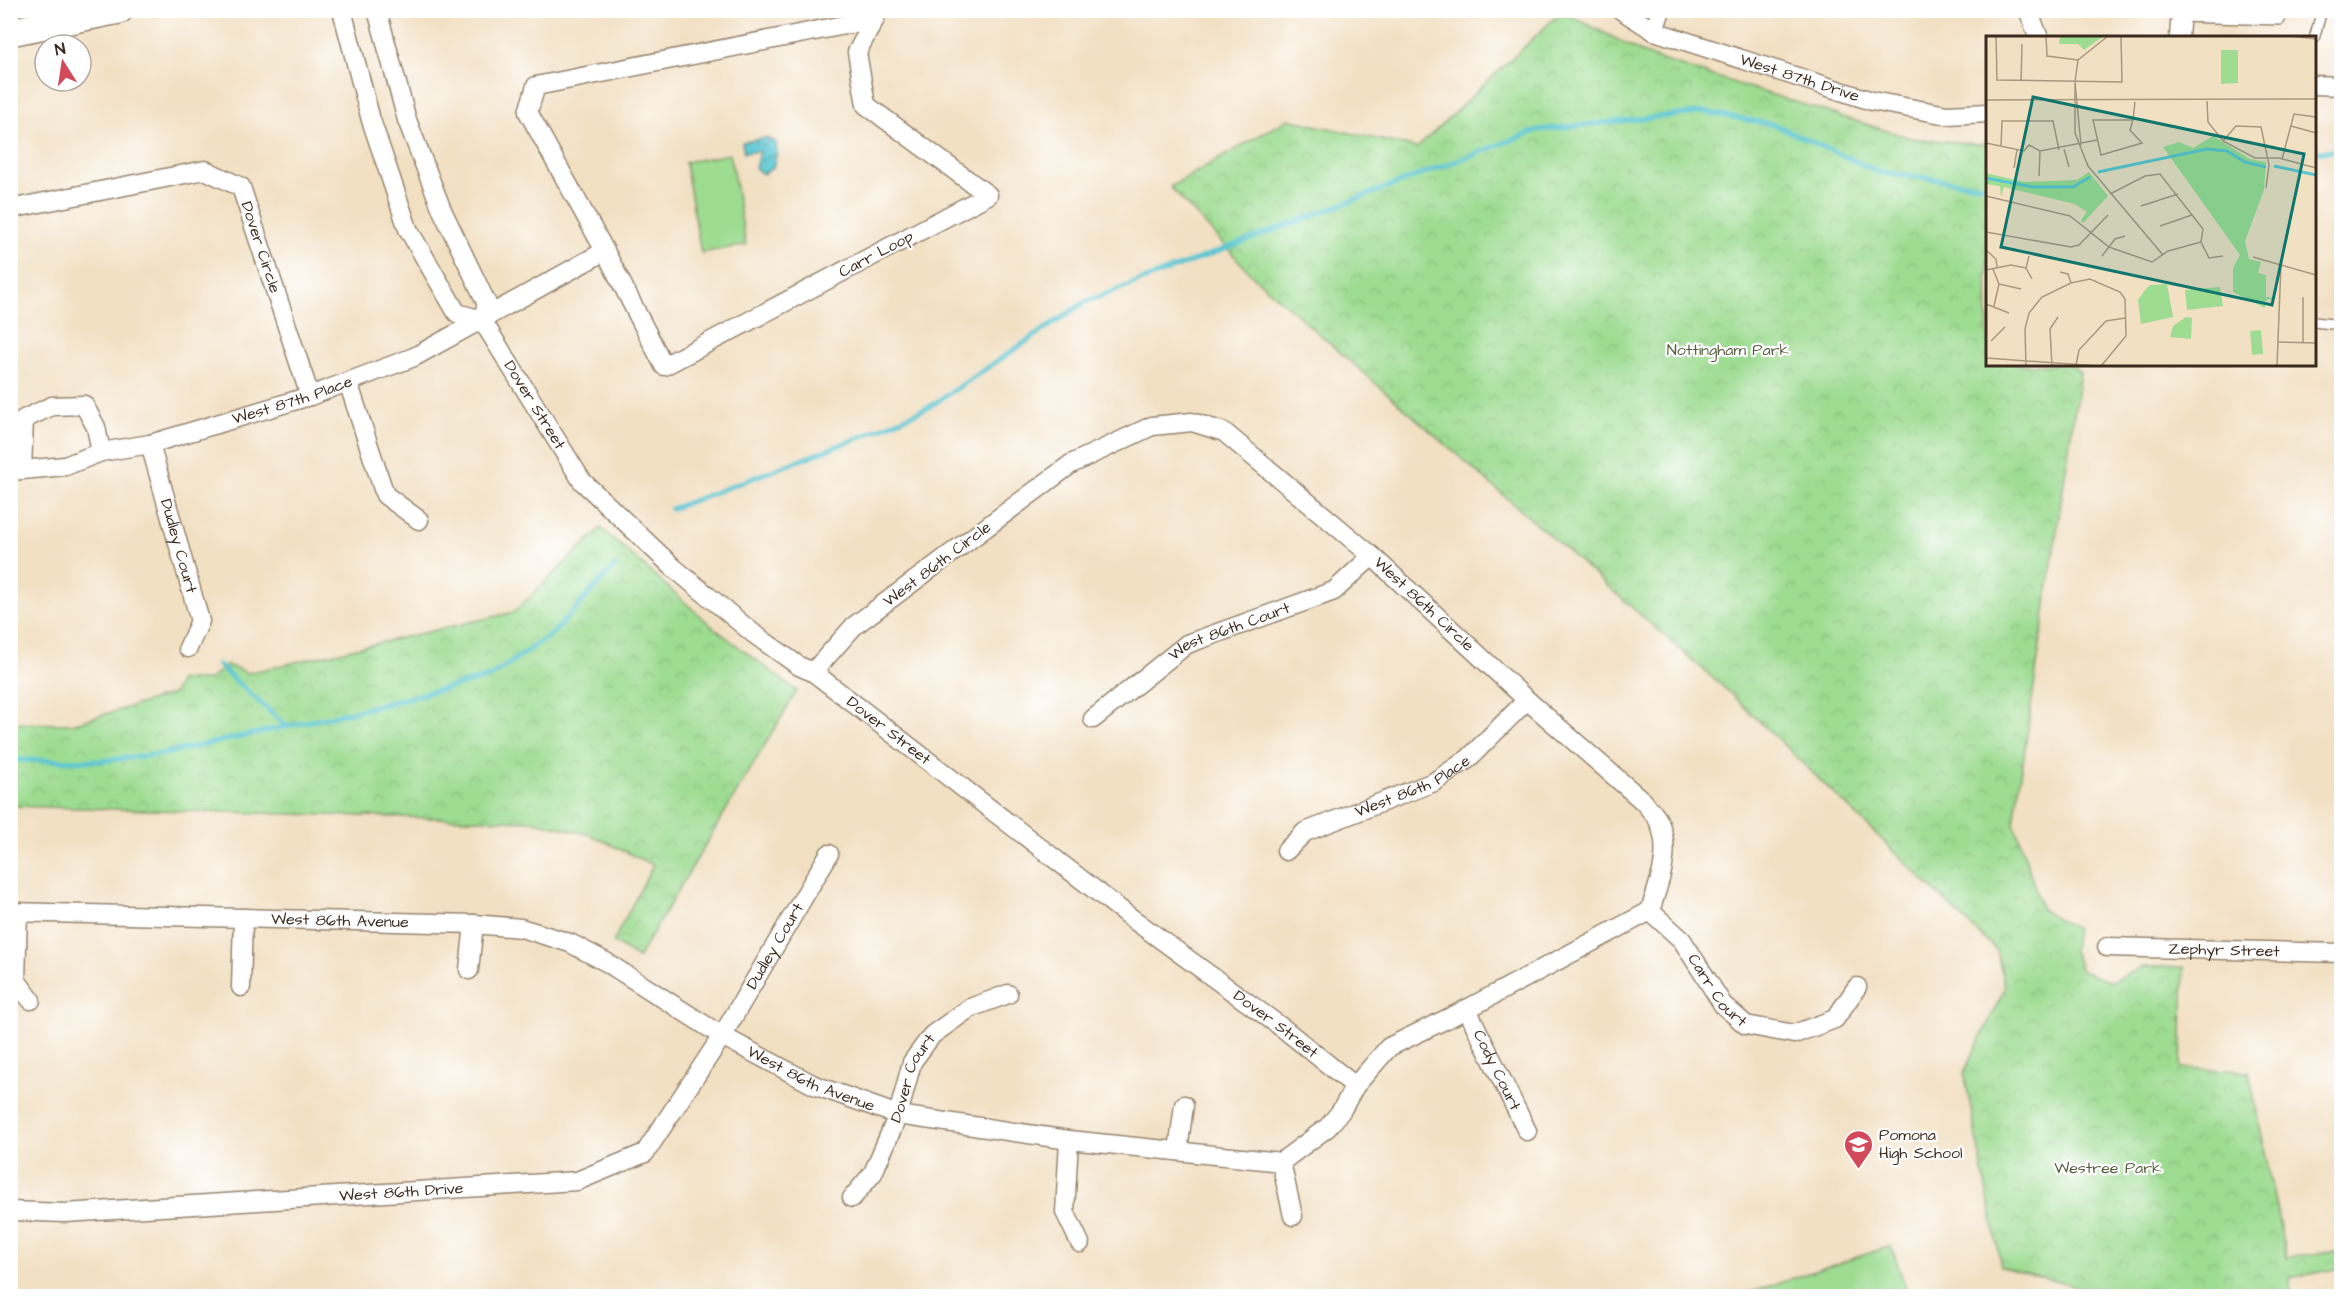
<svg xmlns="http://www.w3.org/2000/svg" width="2352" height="1307" viewBox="0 0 2352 1307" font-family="'Architects Daughter',sans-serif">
  <defs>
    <pattern id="park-crowns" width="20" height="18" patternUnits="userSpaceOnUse" patternTransform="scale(1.5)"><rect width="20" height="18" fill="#9ddc91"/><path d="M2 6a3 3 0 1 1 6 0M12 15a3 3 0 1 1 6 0" fill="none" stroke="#88bd7d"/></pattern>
    <pattern id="water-waves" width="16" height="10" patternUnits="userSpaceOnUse" patternTransform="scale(1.5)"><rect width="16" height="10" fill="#5ac6d2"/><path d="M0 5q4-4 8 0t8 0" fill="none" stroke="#4ca1aa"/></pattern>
  </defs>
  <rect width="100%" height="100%" fill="#fff"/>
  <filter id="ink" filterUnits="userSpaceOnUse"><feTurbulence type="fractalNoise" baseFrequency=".0167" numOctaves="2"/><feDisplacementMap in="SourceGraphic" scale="12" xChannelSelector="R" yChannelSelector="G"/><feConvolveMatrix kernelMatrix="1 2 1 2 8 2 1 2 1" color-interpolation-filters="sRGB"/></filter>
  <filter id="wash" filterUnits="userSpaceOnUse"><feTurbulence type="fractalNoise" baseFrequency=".008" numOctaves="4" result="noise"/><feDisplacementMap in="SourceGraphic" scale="24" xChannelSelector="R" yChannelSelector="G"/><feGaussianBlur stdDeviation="1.35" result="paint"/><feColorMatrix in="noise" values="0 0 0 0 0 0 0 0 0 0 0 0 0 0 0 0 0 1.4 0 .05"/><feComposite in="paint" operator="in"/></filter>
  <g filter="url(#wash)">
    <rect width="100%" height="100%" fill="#f2e0c3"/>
    <path fill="#9ddc91" stroke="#6c8358" stroke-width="1.5" d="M730,154L746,245L701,253L685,162Z
      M1891,1246L1909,1296H1739Z"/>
    <path fill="url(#park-crowns)" stroke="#6c8358" stroke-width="1.5" d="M1562,11L1649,56L1910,138L1978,144L1987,143L1988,364L2071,365L2080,372L2014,823L2042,910L2076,929L2073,950L2081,971L2111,982L2143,967H2184L2181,1068L2249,1071L2286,1258L2341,1250V1268L2290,1278L2292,1296H2113L2001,1267L1964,1072L2005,988L1997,951L1731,694L1255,278L1170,187L1288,119L1417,148Z
      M601,528L714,628L797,691L638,958L613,942L653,865L591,835L535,821L11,806V723L72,724L173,694L180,680H209L227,665L248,673L514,612Z"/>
    <path fill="url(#water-waves)" stroke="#4a7878" stroke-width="1.5" d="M766,138L776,142L777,153L773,168L763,174L755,168L760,151L744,153L742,142Z"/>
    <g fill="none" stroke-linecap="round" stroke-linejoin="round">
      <path stroke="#5ac6d2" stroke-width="5" d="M2314,151H2342
        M671,509L861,437L929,407L1085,302L1538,130L1705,112L1775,125L1879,172L1988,186
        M218,665L285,725
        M10,760L100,761L163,754L360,710L490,677L553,633L615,566"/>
    </g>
  </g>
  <g filter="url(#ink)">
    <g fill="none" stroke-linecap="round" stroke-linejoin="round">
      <defs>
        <path id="service" d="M2180,17L2280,20
          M2314,39L2322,10
          M2314,322L2342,325"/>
        <g id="minor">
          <path id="s1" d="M342,10L371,120L408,229L457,313L482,320L582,481L674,568L754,634L799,666L813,672L1130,917L1284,1029L1355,1086"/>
          <path d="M377,10L407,120L442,210L487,304L482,320"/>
          <path id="s2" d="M1621,10L1654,31L1872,101L1947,115L1988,113"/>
          <path d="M2028,10L2039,38"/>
          <path d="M875,19L857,52L866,105L988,195L664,366L605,251L528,112L536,86Z"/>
          <path d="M1654,31L1661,10"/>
          <path d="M2179,38L2181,10"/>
          <path d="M2314,85L2342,86"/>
          <path id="s3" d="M10,209L205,170L241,187L310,396"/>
          <path d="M348,382L385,495L419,520"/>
          <path id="s4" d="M150,444L200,621L188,648"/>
          <path d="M22,470L65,466L101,452"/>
          <path id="s5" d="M10,471L22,470L24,419L52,406L84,405L96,427L101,452L150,444L310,396L414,357L605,251"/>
          <path id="s6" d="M1093,719L1187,644L1334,591L1372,556"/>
          <path id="s7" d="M1286,851L1305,832L1434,782L1468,759L1527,700"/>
          <path id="s8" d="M1650,911L1682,940L1723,1005L1746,1025L1794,1034L1835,1019L1857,987"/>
          <path id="s9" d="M10,912L474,924L521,928L570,943L606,962L722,1036L814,1085L898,1115L1069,1140L1281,1162L1328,1127L1341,1111L1355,1086L1389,1047L1467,1009L1650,911C1659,882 1673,851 1658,820C1655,814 1648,808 1644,802L1527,700L1372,556L1224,432L1192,422L1152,426L1071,464L854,626L813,672"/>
          <path d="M18,913L16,980L31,1000"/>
          <path id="s10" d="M2107,947L2342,953"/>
          <path d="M469,970L474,924"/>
          <path d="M241,987L243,919"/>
          <path id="s11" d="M1467,1009L1527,1131"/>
          <path d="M1069,1140L1065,1212L1080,1243"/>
          <path d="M1178,1151L1184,1105"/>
          <path d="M1281,1162L1293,1216"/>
          <path id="s12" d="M852,1198L873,1173L898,1115L912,1062L932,1035L970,1008L1008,994"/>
          <path id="s13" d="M10,1211L65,1213L577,1181L645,1153L722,1036L829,854"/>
        </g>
        <path id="primary" d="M10,32L119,10"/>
      </defs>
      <use href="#service" stroke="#968570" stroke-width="12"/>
      <use href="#minor" stroke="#968570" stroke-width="21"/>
      <use href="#primary" stroke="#968570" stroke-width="30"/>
      <use href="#service" stroke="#fff" stroke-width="9"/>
      <use href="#minor" stroke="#fff" stroke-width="18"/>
      <use href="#primary" stroke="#fff" stroke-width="27"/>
    </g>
  </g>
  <defs>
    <symbol id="school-pin" viewBox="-11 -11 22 30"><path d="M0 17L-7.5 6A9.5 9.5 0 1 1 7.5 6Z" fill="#d1495b" stroke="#fff"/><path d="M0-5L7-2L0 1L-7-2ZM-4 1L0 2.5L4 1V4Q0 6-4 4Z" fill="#fff"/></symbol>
  </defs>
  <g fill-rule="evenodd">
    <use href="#school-pin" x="1842" y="1128" width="33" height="45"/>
  </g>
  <g text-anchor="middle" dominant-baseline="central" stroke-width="4.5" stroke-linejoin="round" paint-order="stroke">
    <g font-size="16" fill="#3b2a1e" stroke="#fff">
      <text stroke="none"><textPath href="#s2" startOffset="192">West 87th Drive</textPath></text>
      <text stroke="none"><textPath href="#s3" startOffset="302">Dover Circle</textPath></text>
      <text transform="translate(876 254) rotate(-28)">Carr Loop</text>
      <text stroke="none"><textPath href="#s5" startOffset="375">West 87th Place</textPath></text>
      <text stroke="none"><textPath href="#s1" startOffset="452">Dover Street</textPath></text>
      <text stroke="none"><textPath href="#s4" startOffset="106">Dudley Court</textPath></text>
      <text transform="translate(937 564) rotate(-37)">West 86th Circle</text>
      <text transform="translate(1424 604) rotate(43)">West 86th Circle</text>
      <text stroke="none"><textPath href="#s6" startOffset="164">West 86th Court</textPath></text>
      <text stroke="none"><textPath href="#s1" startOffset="938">Dover Street</textPath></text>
      <text stroke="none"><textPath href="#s7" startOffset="144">West 86th Place</textPath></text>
      <text stroke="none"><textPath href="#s9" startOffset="330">West 86th Avenue</textPath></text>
      <text stroke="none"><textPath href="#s13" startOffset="886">Dudley Court</textPath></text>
      <text stroke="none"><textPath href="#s10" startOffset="117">Zephyr Street</textPath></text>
      <text stroke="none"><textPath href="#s8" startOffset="105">Carr Court</textPath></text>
      <text stroke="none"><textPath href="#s1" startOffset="1424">Dover Street</textPath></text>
      <text stroke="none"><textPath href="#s11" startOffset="68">Cody Court</textPath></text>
      <text stroke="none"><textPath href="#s9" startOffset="840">West 86th Avenue</textPath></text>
      <text stroke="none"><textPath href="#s12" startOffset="136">Dover Court</textPath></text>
      <text stroke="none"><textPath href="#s13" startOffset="392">West 86th Drive</textPath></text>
    </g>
    <g font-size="16" fill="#585f40" stroke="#fff">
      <text x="1728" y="350">Nottingham Park</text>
      <text x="2108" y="1168">Westree Park</text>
    </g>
    <g font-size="16" fill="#3b2a1e" stroke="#fff" text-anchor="start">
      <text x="1879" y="1135">Pomona<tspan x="1879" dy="18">High School</tspan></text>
    </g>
  </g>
  <g transform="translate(1986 36)">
    <rect width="330" height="330" fill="#f2e0c3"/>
    <path d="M235,14H252V47L235,48ZM181,248L187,281L155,288L152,264L159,254L164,249ZM234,251L237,270L201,274L199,254ZM200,281L206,282L205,303L184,301L187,290ZM275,294L277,318L266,319L264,295Z" fill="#9ddc91"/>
    <path d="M74,0H118L98,14L92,8H73ZM227,100L264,123L280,126L278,154L259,205L263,223L275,226L272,237L280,239V261L290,262L280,264L279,272L247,256V232L254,219L177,111L193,106L207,112ZM103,136L122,160L97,187L95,184L101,176L89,168L18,151L15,161L14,150L0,148V137L38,146L91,144Z" fill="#9ddc91"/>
    <path fill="none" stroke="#5ac6d2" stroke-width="3" d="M288,130L330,139M112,136L221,113L241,115L259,126L280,131M0,142L47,151H87L104,141"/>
    <path fill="none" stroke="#a99781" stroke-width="1.5" d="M10,0L11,44L136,46L135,0M60,0L61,20L92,24L122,0M304,0L330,3M92,24L89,46L95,109M35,45L36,8M89,46V97L102,130L177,219M0,64L330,63M221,65L222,86L237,105L269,122H293L330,132M107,84H147L144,94L156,107L115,119ZM147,84L149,66M305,90L330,97M237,105L250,90L275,91L283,129L280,152M0,107L38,115L43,109L54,115L111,104M15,110L16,85H67L73,114M78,113L83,131M296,123L308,78L330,81M28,132L31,114M53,140L54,115M124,158L159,140L174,138L217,193L215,206M0,160L84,180L123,211L166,226L182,215L215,206M155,170L192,158M174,190L206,179M0,196L85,211L93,209L122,179M215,206L223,222L237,220M0,214L10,223L11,231M43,220L40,232L46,243M116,220L129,203L139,200M267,221L330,239M7,233L13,248L8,270M0,234L25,229L40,232M74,236L82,238L85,247L104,243L134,256L139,263L140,300L115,330M13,248L35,253M0,268L23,277M5,305L19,291M291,306L330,307M317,306V261M0,322L112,330M90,329L93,314L120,285L139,282M40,330L39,293L43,277L56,261L85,247M66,330L64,293L72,281M291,330L295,228"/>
    <path fill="#0f766e" fill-opacity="0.15" stroke="#0f766e" stroke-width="3" d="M47,61L318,118L286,269L15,211Z"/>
    <rect width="330" height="330" fill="none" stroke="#3b2a1e" stroke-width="3"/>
  </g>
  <rect width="2352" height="1307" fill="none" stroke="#fff" stroke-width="36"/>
  <g transform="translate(63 63) rotate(348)"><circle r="28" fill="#ffffff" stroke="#b1aaa5" stroke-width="1.5"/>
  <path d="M0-4.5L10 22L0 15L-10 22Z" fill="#d1495b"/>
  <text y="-9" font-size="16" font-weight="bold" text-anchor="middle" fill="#3b2a1e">N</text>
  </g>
</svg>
